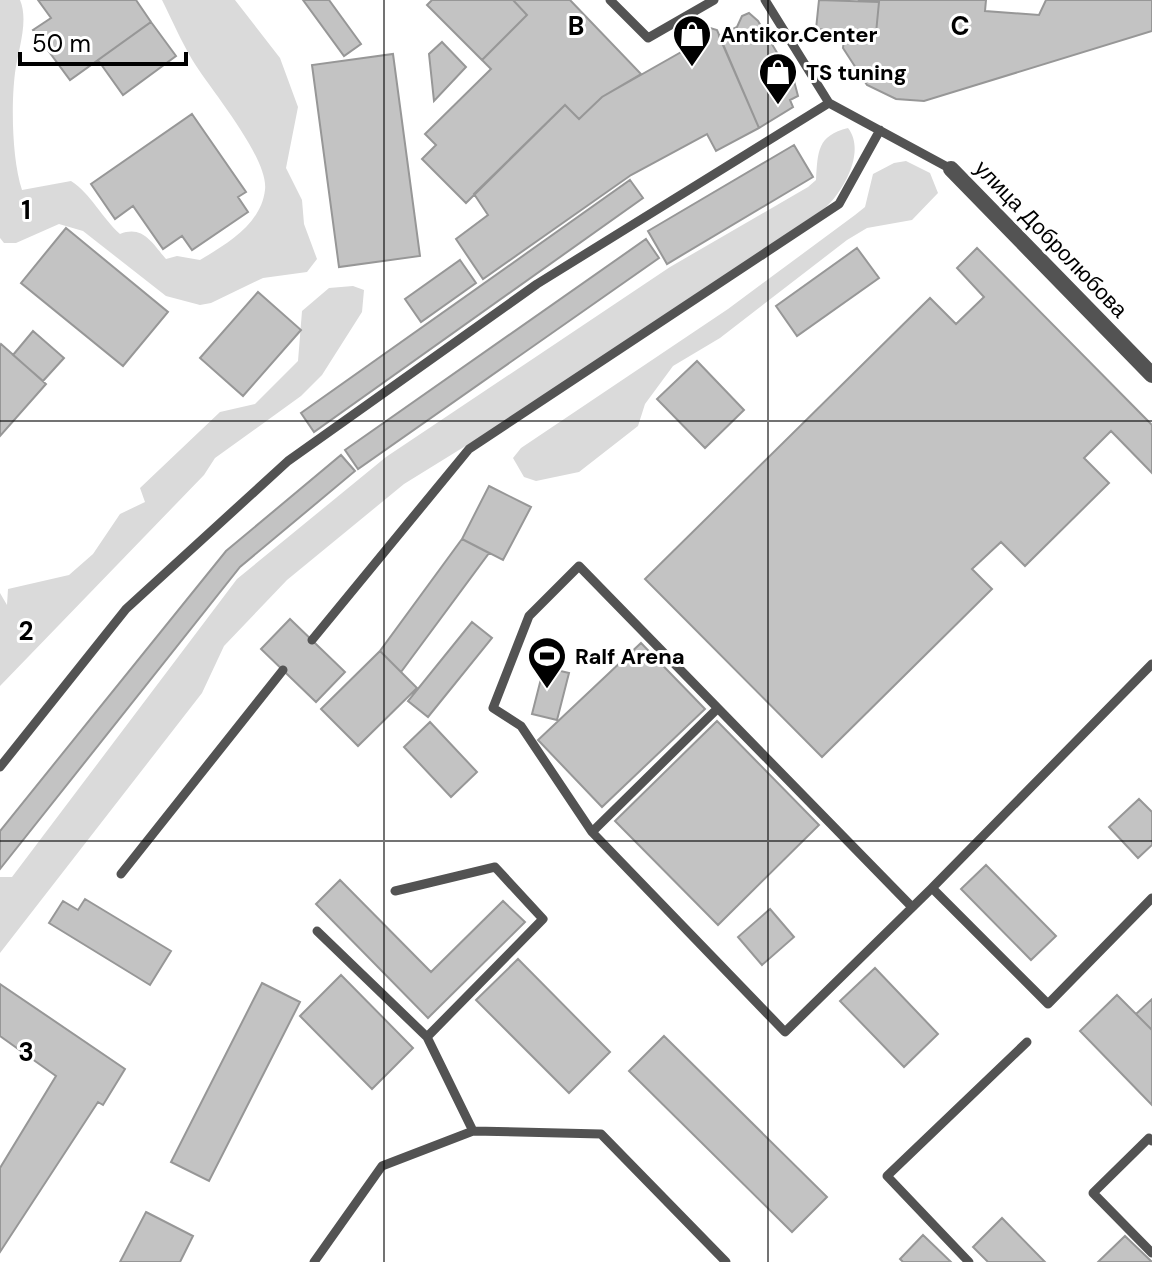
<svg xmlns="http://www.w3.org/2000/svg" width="1152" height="1262" viewBox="0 0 1152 1262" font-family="'DM Sans',sans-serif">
  <rect width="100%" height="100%" fill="#fff"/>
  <path fill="#dadada" d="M0,0H20C29,21 18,50 15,73C11,105 12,160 22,190L71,181C91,194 102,218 120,234C143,225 152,243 166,259L177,256L200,260C227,244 261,224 265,190C269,158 210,89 193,61C181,41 172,20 162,0H235L280,58L298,107L286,168L302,200L304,224L317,259L307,272L263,278L211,303L200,305L166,296L83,231L59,224L16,243H4L0,238Z
    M848,128C866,151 844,191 825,208L543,398L404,484L287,580L224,646L202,693L0,953V877H12L237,579L386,457L670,267L808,187L816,180C818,151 817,136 848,128Z
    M906,161L930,173L938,193L912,220L867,228L847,240L720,338L673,366L645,404L638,426L579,472L536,481L524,477L513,458L521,448L728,309L855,215L865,207L873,174L894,163Z
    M353,286L364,290L362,312L322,375L301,396L215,458L204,475L0,686V593L7,605L8,589L69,575L93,554L120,514L145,502L140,488L220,412L255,404L298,361L302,311L329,288Z"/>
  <path fill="#c3c3c3" stroke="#979797" stroke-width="2" d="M38,0H136L151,22L70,80L33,30L51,18Z
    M303,0H329L361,44L344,56Z
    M432,0H513L527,15L482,60L427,5Z
    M513,0H570L641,74L602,97L579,119L565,105L466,203L422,159L436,145L425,134L491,69L482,60L527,15Z
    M819,0L879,2L876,33L816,29Z
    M858,0H986L985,11L1039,15L1046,0H1152V31L924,101L896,99L867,85L843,48L845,31L876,33L879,2Z
    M749,13L758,21L794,81L798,96L790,100L793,107L759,128L719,36L737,27L742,16Z
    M151,22L176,56L123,95L98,60Z
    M710,28L717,30L759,128L716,151L707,134L631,175L483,279L456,239L488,215L474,194L565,105L579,119L602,97L697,43L696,36Z
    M442,42L466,67L434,101L429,54Z
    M393,54L420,256L339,267L312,65Z
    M192,114L246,192L238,197L248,212L192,250L182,236L163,249L133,206L115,219L91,184Z
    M794,145L813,177L667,264L648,231Z
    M630,180L643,198L314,432L301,413Z
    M66,228L168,312L123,366L21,283Z
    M646,239L659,258L358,469L345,450Z
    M857,248L879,278L797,336L776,306Z
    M977,248L1152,425V473L1111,431L1084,458L1109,483L1025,566L1001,542L972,569L992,589L822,757L645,579L930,298L956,324L984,297L957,268Z
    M460,260L476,283L421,322L405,299Z
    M258,292L301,330L243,396L200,358Z
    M33,331L64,358L43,381L13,355Z
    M1,344L46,384L0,436V346Z
    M697,361L744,410L705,448L657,399Z
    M341,455L355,471L240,567L0,869V831L226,551Z
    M489,486L531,507L503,560L462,539Z
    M462,539L489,553L401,672L380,651Z
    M290,619L345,672L316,702L261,649Z
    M472,622L492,638L428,717L408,701Z
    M641,643L705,709L602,807L538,740Z
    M380,651L417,688L358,746L321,709Z
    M544,667L569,673L557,720L532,714Z
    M717,721L819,825L718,925L615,821Z
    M430,722L477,772L451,797L404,747Z
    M1139,799L1152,812V845L1138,858L1109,827Z
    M986,865L1056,936L1031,960L961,889Z
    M340,880L431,972L503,901L525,922L428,1018L316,904Z
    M85,899L171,951L150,985L49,923L63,901L78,910Z
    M770,909L794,937L762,965L738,937Z
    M518,959L610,1052L569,1093L476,1000Z
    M875,968L938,1034L904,1067L840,1001Z
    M341,975L413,1048L372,1089L300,1016Z
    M262,983L300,1002L209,1181L171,1162Z
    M0,984L125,1069L103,1105L98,1102L0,1252V1168L56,1076L0,1036Z
    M1117,995L1152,1030V1105L1080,1031Z
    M1152,999V1030L1136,1014Z
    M664,1036L827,1197L792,1232L629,1071Z
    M146,1212L193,1236L180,1262H120Z
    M1002,1218L1045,1262H988L973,1247Z
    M923,1235L951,1262H903L900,1259Z
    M1125,1236L1152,1262H1098Z"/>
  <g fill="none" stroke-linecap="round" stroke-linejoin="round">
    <path stroke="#535353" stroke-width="9" d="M610,0L648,38L714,0
      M765,0L829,103
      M312,640L469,449L839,204L880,130
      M1152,664L932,888L1048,1004L1152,898
      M717,709L592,832L785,1032L932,888
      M0,767L126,609L288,461L537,284L829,103L951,169
      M592,832L521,726L493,708L529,616L579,566L912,907
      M121,874L283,670
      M395,891L495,867L543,919L427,1037L473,1131
      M317,931L427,1037
      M1152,1141L1149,1138L1093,1193L1152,1253
      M314,1262L382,1166L473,1131L601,1134L726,1262
      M969,1262L887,1176L1027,1042"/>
    <path stroke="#535353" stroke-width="16" d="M951,169L1152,375"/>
  </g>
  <path fill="none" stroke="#000" stroke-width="2" stroke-opacity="0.55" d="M384,0V1262M768,0V1262M0,421H1152M0,841H1152"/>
  <defs>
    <symbol id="shop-pin" viewBox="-11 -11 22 30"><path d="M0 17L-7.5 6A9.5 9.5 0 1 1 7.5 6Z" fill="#000" stroke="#fff"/><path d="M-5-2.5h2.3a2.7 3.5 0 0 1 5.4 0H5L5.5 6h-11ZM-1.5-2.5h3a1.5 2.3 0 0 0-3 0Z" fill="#fff"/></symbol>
    <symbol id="stadium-pin" viewBox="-11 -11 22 30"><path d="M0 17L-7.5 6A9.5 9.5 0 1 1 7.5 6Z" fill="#000" stroke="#fff"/><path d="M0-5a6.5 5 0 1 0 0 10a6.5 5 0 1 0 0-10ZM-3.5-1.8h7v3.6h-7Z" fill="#fff"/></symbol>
  </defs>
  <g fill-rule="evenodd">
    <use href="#shop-pin" x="670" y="12" width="44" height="60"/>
    <use href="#shop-pin" x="756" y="50" width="44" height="60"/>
    <use href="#stadium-pin" x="525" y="634" width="44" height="60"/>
  </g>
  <g text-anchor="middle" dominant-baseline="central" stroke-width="6" stroke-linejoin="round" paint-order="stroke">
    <g font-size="22" font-weight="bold" fill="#000" stroke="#fff" text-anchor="start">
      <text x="720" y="34">Antikor.Center</text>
      <text x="806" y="72">TS tuning</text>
      <text x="575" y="656">Ralf Arena</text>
    </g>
    <g font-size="22" fill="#000" stroke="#fff">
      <text transform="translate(1051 239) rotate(46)">улица Добролюбова</text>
    </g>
  </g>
  <g font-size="26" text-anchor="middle" font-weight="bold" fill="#000" stroke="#fff" stroke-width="6" stroke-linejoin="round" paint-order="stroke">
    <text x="576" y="35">B</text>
    <text x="960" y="35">C</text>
    <text x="26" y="219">1</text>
    <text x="26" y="640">2</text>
    <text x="26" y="1061">3</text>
  </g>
  <path d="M20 52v12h166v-12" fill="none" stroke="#000000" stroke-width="4"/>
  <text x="32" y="52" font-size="24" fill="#000000" stroke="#ffffff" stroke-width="6" paint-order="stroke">50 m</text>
</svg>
